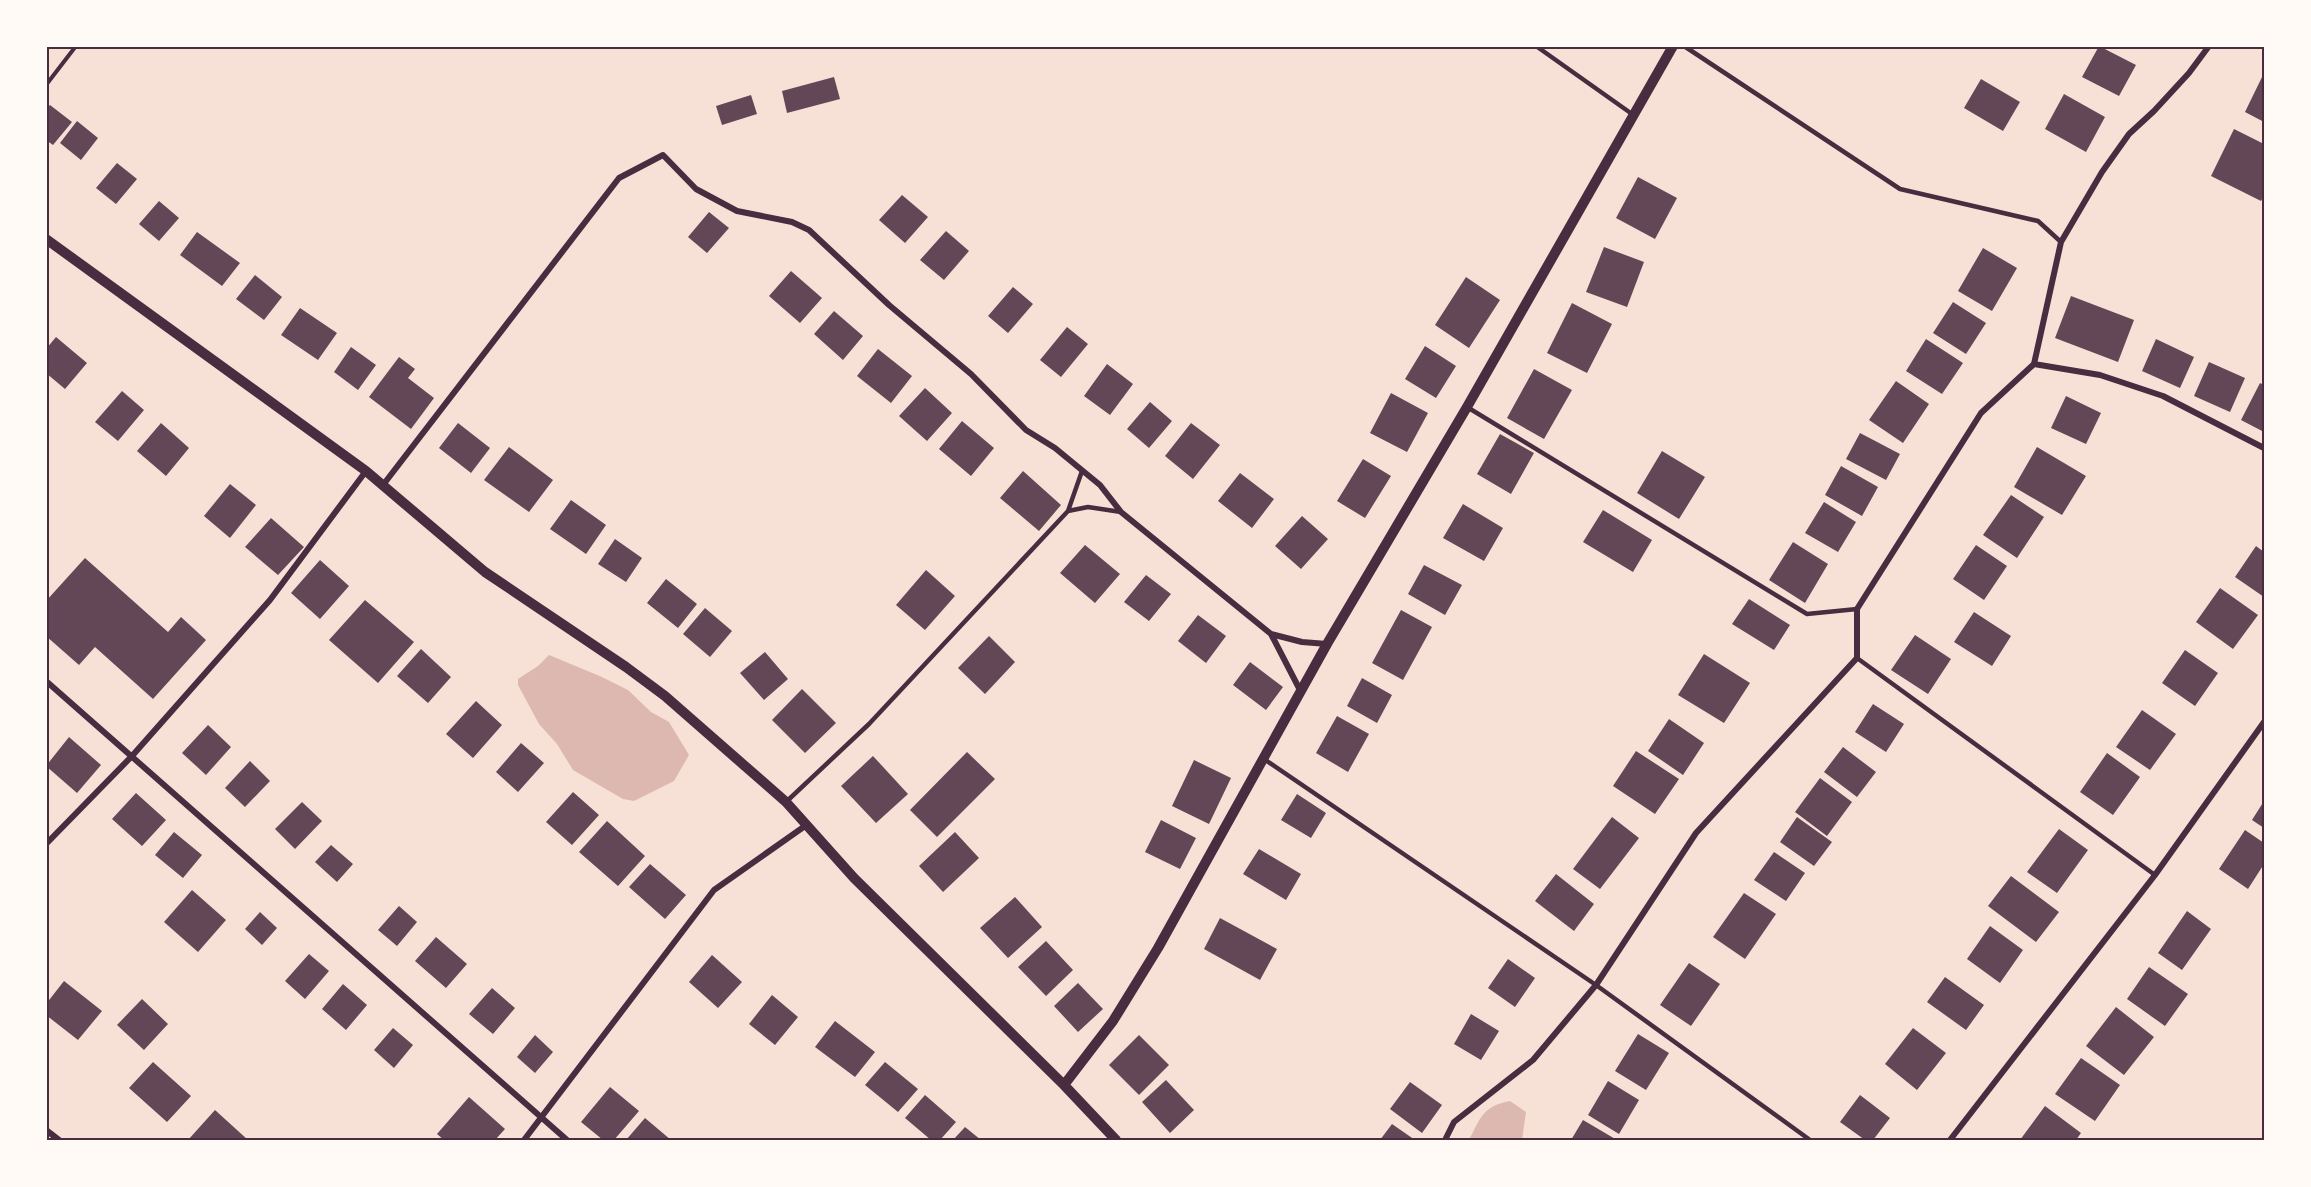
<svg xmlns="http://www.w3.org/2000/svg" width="2311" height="1187" viewBox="0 0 2311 1187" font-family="'PT Sans Narrow',sans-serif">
  <rect width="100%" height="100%" fill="#f7e1d7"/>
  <path fill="#dcb8b0" d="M549,655L602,677L628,690L651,712L669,722L689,755L674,781L634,801L623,799L573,770L557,744L539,724L518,685V679L538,666Z
    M1510,1101L1526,1112L1522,1140H1469C1481,1117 1483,1106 1510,1101Z"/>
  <path fill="#644757" d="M2099,46L2136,65L2119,96L2082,77Z
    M834,77L840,99L787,113L782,91Z
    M2262,77L2264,78V122L2245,112Z
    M1981,79L2020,102L2003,131L1964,108Z
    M2064,94L2105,117L2086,152L2045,129Z
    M751,95L757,114L722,125L716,106Z
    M50,105L72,122L53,145L46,140V109Z
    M77,121L98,138L81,160L60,143Z
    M2234,129L2264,144V195L2261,201L2211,176Z
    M117,163L137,179L116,204L96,188Z
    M1638,177L1677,198L1655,239L1616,218Z
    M902,195L928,217L905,243L879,220Z
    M159,201L179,218L159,241L139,224Z
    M709,212L729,228L707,253L688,237Z
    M946,231L969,251L944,280L920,260Z
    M197,232L240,263L222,286L180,255Z
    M1604,247L1644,262L1627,307L1586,292Z
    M1983,248L2017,268L1992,311L1958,291Z
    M791,271L822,298L800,323L769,296Z
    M255,275L282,297L264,320L236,299Z
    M1466,277L1500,300L1469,348L1435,325Z
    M1013,287L1033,304L1008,333L988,316Z
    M2071,296L2134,320L2118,362L2055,338Z
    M1953,302L1986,323L1966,354L1933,333Z
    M1572,303L1612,324L1587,373L1547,353Z
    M300,308L337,333L318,360L281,335Z
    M834,311L863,336L843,360L814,334Z
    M1067,327L1088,344L1061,377L1040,360Z
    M56,337L87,363L65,389L46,373V349Z
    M1926,339L1963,363L1942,394L1906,371Z
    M2156,339L2194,357L2180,388L2142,371Z
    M1425,346L1456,366L1436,398L1405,379Z
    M351,347L376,365L358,390L334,372Z
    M878,349L912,376L891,403L857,376Z
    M399,357L415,369L408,378L434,398L411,429L369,397Z
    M2209,362L2245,378L2230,412L2194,396Z
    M1107,364L1133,384L1110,415L1084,396Z
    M1534,369L1572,390L1544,439L1507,418Z
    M1896,381L1929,404L1903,443L1869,420Z
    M2260,383L2264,385V432L2241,420Z
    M925,388L952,413L927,441L899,416Z
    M122,391L144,410L118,441L95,422Z
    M1391,393L1428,413L1407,452L1370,433Z
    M2066,396L2101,413L2086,444L2051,428Z
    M1150,402L1172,421L1149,448L1127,429Z
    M962,421L994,448L971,476L939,449Z
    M161,423L189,448L166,476L137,451Z
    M458,423L490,448L471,473L439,448Z
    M1191,423L1220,445L1193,479L1165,456Z
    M1860,433L1900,454L1886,480L1846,459Z
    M1500,434L1534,453L1511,494L1477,474Z
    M509,447L553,480L529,512L484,480Z
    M2037,447L2086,476L2062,515L2014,487Z
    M1662,451L1705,477L1679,519L1637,493Z
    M1363,459L1391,476L1365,518L1337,501Z
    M1841,466L1878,487L1862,516L1825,495Z
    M1023,471L1061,505L1039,531L1000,498Z
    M1240,473L1274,499L1252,528L1218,501Z
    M230,484L256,505L230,538L204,516Z
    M2011,495L2044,517L2017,558L1983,535Z
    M571,500L606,525L586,554L550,529Z
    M1824,502L1856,522L1838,552L1805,533Z
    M1463,504L1503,528L1484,561L1443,538Z
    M1603,510L1652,540L1633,572L1583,542Z
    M1302,516L1328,539L1301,569L1275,546Z
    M271,518L304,547L278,575L245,547Z
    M615,539L642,558L626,582L598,564Z
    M1793,542L1828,564L1805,603L1769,580Z
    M1085,545L1120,574L1095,603L1060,573Z
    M1976,545L2007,566L1984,600L1953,579Z
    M2256,546L2264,552V597L2235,577Z
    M85,558L168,632L181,617L206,640L153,699L95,647L79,665L46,636V601Z
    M320,560L349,586L320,619L291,593Z
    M1424,565L1462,585L1445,615L1408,594Z
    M926,570L955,596L925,630L896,605Z
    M1146,575L1171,594L1149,621L1124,602Z
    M666,579L697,604L678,628L647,603Z
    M2220,588L2258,615L2233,649L2196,622Z
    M1749,599L1790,625L1774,650L1732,624Z
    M365,600L414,642L378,683L329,640Z
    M705,608L732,631L710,657L683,634Z
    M1401,610L1432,627L1403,680L1372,663Z
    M1974,612L2011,636L1992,666L1954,642Z
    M1198,615L1226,636L1206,663L1178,641Z
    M1915,635L1951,659L1928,694L1891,670Z
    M989,636L1015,662L985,694L958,668Z
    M421,649L451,677L428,703L397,676Z
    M2185,650L2218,673L2195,706L2162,683Z
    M765,652L788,679L764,700L740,673Z
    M1704,654L1750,683L1724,723L1678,695Z
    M1250,662L1283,687L1266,710L1233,685Z
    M1362,678L1392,695L1377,723L1347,706Z
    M802,689L836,723L805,753L772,720Z
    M476,701L502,725L473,758L446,734Z
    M1873,704L1904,724L1886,752L1855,732Z
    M2142,710L2176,734L2150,770L2116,747Z
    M1337,716L1369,734L1348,772L1316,753Z
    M1669,719L1704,743L1683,775L1648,751Z
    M208,725L231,747L206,775L182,753Z
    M69,737L101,765L77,793L46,766Z
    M521,743L544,763L518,792L496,772Z
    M1843,747L1876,772L1857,797L1824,772Z
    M1636,751L1679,779L1655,814L1613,786Z
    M967,752L995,779L937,837L910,810Z
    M2107,753L2140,777L2113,815L2080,792Z
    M873,756L908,794L876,823L841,786Z
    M1194,760L1231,778L1209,824L1172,806Z
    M250,761L270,781L245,807L225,788Z
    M1820,778L1852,802L1827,836L1795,812Z
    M573,792L599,815L572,845L546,822Z
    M136,793L166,820L142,846L112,819Z
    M1297,794L1326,813L1311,838L1281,820Z
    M2264,801V828L2252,820Z
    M302,802L322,821L295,849L275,829Z
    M1612,817L1639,838L1600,889L1573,869Z
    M1797,817L1832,842L1814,866L1780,842Z
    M1161,820L1196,838L1180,869L1145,852Z
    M607,821L645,856L618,886L579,852Z
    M2059,829L2088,850L2057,893L2027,872Z
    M2245,830L2264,843V864L2248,889L2219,869Z
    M174,832L202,855L183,878L155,855Z
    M955,832L979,858L943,892L919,866Z
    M331,845L353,864L337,882L315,862Z
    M1259,849L1301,874L1286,900L1243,874Z
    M1774,852L1805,873L1786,901L1754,880Z
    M650,864L686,895L665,919L629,887Z
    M1556,874L1594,904L1574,931L1535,901Z
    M2011,876L2059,912L2036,942L1988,906Z
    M192,890L226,920L198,952L164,922Z
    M1744,893L1776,914L1745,959L1713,937Z
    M1015,897L1042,927L1008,958L980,928Z
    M399,906L417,922L397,946L378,930Z
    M2187,911L2211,929L2182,970L2158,953Z
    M260,912L277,928L262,945L245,929Z
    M1220,918L1277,949L1260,980L1204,949Z
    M1990,926L2023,950L2000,983L1967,959Z
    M436,937L467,964L446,988L415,961Z
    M1046,941L1073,970L1046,996L1018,967Z
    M309,954L329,971L305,999L285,981Z
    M712,955L742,982L718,1008L689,982Z
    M1508,959L1535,978L1515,1007L1488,988Z
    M1689,963L1720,984L1691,1026L1660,1005Z
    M2149,967L2188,994L2165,1026L2127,999Z
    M1945,977L1984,1005L1966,1030L1927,1002Z
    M64,981L102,1011L78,1040L46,1015V1004Z
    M1078,983L1103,1009L1078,1032L1054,1006Z
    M343,984L367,1005L346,1030L322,1009Z
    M492,988L515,1008L493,1034L469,1014Z
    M772,995L798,1017L775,1045L749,1024Z
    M142,999L168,1024L144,1050L117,1025Z
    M2116,1007L2154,1037L2124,1075L2086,1046Z
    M1471,1014L1499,1031L1481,1060L1454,1044Z
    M835,1021L875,1052L855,1077L815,1047Z
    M393,1028L413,1045L394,1068L374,1050Z
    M1913,1028L1946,1053L1917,1090L1885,1064Z
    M1638,1034L1669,1053L1646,1090L1615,1071Z
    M535,1035L553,1052L535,1073L517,1057Z
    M1139,1035L1169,1065L1139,1095L1109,1065Z
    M2081,1058L2120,1085L2095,1121L2055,1094Z
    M153,1062L191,1096L167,1122L129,1088Z
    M885,1062L918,1089L898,1112L865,1085Z
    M1166,1080L1194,1110L1170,1133L1142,1102Z
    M1608,1081L1639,1100L1619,1134L1588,1115Z
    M1410,1082L1442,1105L1422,1133L1390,1109Z
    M610,1087L639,1111L614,1140H603L581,1122Z
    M925,1095L956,1122L940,1140H931L905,1118Z
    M1860,1095L1890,1118L1873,1140H1865L1840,1122Z
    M469,1097L505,1129L495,1140H444L437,1134Z
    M2045,1106L2081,1133L2076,1140H2020Z
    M215,1110L248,1140H188Z
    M645,1118L671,1140H626Z
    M1583,1120L1617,1140H1571Z
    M1392,1124L1415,1140H1380Z
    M965,1127L981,1140H953Z"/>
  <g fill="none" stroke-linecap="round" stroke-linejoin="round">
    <path stroke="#4a2c40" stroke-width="4" d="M46,85L76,46"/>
    <path stroke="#4a2c40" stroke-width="4.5" d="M1536,46L1632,114
      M1684,46L1900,189L2038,221L2061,242
      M1467,407L1807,614L1857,609
      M1068,511L1082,471
      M1857,658L2155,875
      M1264,759L1596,985L1810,1140
      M786,802L869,724L1068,511L1088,507L1121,512"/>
    <path stroke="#4a2c40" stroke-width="6" d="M2034,364L2100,375L2163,396L2264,448
      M383,485L619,178L663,155L696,189L737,211L792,222L809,230L889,305L971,374L1026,430L1055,448L1100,485L1121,512L1271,634L1302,642L1327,644
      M1271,634L1301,692
      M46,681L567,1140
      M46,844L132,756L270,600L366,471
      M46,1130L59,1140
      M524,1140L714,890L805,826
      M1445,1140L1454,1122L1533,1060L1596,985L1696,833L1857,658V609L1981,413L2034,364L2061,242L2102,172L2129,134L2154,111L2189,73L2209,46
      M1950,1140L2155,875L2264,722"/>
    <path stroke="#4a2c40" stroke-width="10" d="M46,239L366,471L485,572L626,667L665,696L786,802L854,878L1064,1085L1116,1140
      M1064,1085L1113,1021L1158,948L1327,644L1467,407L1673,46"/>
  </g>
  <rect width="2311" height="1187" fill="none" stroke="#fffaf5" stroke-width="96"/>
  <rect x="48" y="48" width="2215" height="1091" fill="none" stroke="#4a2c40" stroke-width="2"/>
</svg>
